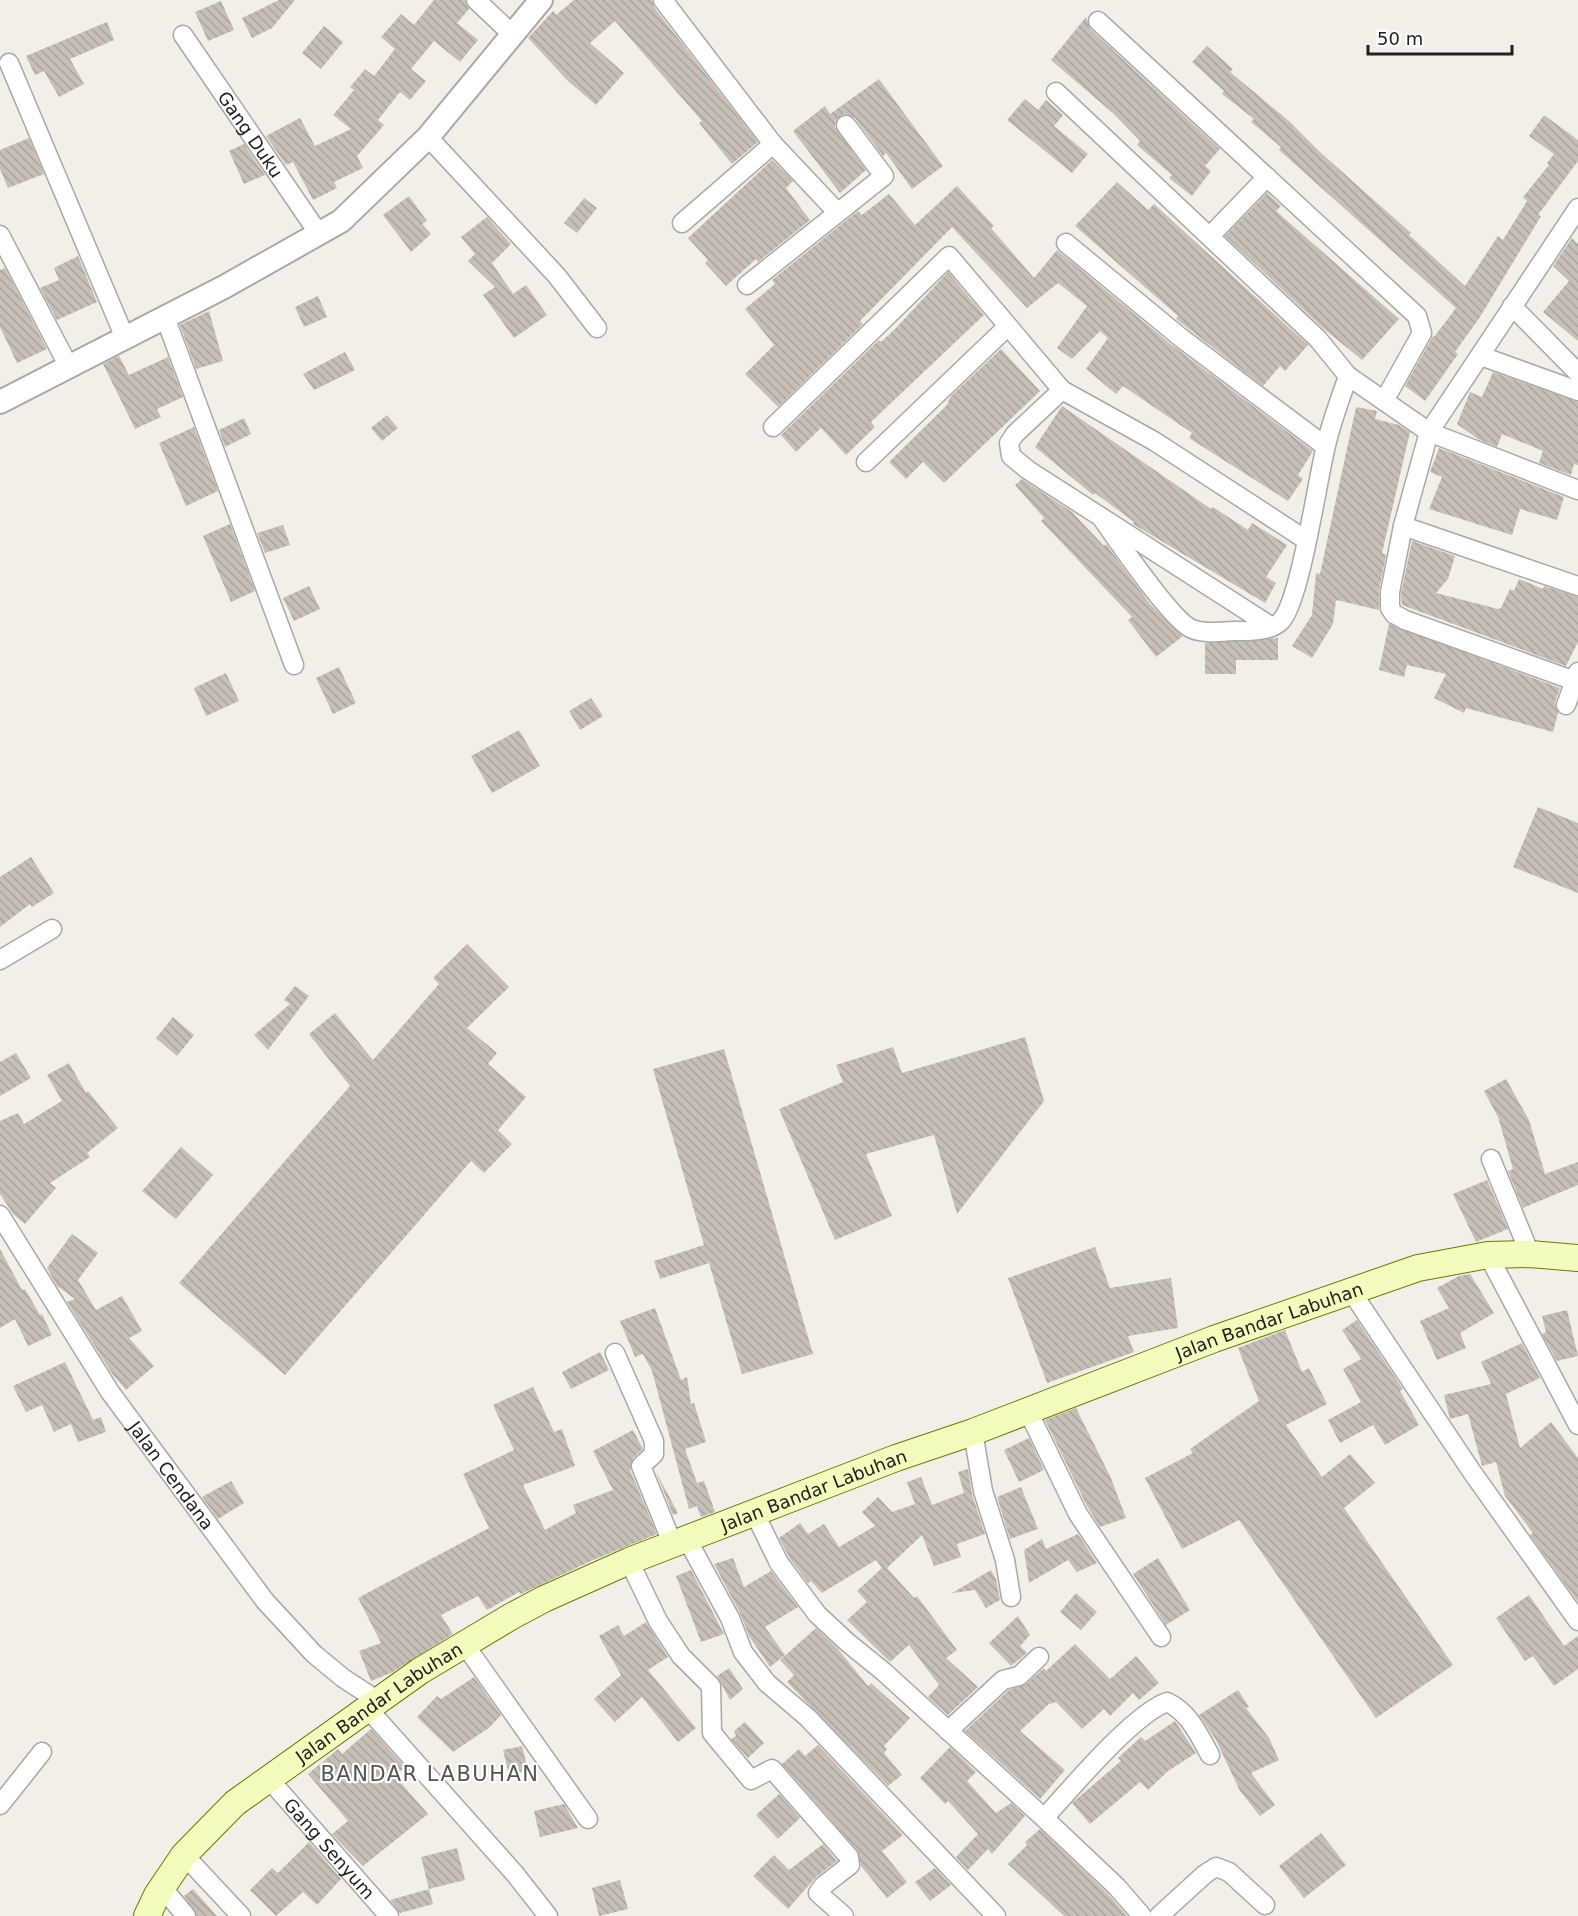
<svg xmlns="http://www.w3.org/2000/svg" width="1578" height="1916" viewBox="0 0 1578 1916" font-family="'DejaVu Sans',sans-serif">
  <defs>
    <pattern id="building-back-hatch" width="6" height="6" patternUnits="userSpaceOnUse" patternTransform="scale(1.5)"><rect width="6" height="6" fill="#c7bfb7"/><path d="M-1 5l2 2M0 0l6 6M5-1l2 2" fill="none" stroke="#aba49d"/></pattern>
  </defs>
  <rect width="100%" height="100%" fill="#f2efe8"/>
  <path fill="url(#building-back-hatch)" d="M279,0H295L272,28L252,38L242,18Z
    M434,0H465L469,9L457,23L478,40L460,62L434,41L411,69L426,81L410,100L400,92L378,120L384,125L357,156L363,168L334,182L337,188L313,200L293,162L286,165L266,136L300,118L315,146L351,129L333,115L354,90L350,87L365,69L374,76L395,49L381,37L401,14L414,25Z
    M574,0H652L654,7L758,142L732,164L699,123L702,121L615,21L590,43L624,73L596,105L568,81L528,38L553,11L556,15Z
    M221,1L234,30L208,41L195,12Z
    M1086,17L1090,29L1220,149L1205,166L1211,171L1192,196L1169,178L1172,175L1137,145L1140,141L1114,114L1051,60Z
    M107,22L114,40L70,59L84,84L59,97L44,71L35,75L26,56Z
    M324,26L343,42L321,69L302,53Z
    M1207,46L1233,69L1230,72L1290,122L1322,154L1411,233L1409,235L1465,286L1498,236L1503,240L1527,201L1523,197L1549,165L1547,163L1554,154L1529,136L1544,115L1578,140V161L1538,215L1541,216L1480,317L1455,352L1458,354L1425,401L1405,386L1433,336L1434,337L1456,308L1279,150L1281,147L1251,122L1254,119L1222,94L1224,91L1192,62Z
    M879,79L943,166L912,189L886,153L883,156L855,118L844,114L836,120L835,127L866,170L840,193L793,131L825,106L830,114Z
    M1025,99L1038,110L1046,100L1063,115L1054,126L1088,154L1072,173L1007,120Z
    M29,138L44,174L8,188L0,169V150Z
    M244,144L265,175L244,184L229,151Z
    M772,160L793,181L786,188L810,220L758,262L756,259L726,286L705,263L708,260L688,238Z
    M1117,182L1148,210L1154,204L1308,345L1285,371L1280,366L1263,386L1176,319L1178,316L1075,226Z
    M957,186L994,226L991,228L1034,278L1057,250L1173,346L1313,451L1298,475L1303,479L1288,501L1189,438L1192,433L1123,386L1116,394L1086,369L1108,338L1100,331L1072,359L1057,348L1087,306L1058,283L1027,308L952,227L860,321L863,324L778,407L745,374L774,345L745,309L775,284L772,280L858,211L862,215L889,194L915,225Z
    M1267,193L1281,206L1276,211L1399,319L1362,360L1323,328L1225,236Z
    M409,196L427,221L422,224L431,234L411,252L383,215Z
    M584,198L597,208L577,233L564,223Z
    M487,217L511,244L492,263L513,294L526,285L547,315L514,338L483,295L495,287L468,261L475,254L461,237Z
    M1572,238L1578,244V341L1543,312L1569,281L1553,266Z
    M78,256L97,302L57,320L40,288L59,280L54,268Z
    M5,268L47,349L17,363L0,327V270Z
    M948,272L984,315L871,422L875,427L846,455L821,428L796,452L781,435L879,340L881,342L895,329Z
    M318,296L327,317L304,327L295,307Z
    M209,311L223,361L196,369L180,325Z
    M1001,349L1040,391L944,483L923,462L906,479L889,462L947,405L950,397Z
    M345,352L355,370L314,390L303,374Z
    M119,356L129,375L168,357L183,397L157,409L161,417L135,429L103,364Z
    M1493,372L1578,402V465L1574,464L1571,475L1539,463L1543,451L1502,434L1497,447L1478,439L1457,424L1470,392L1482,397Z
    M1062,406L1211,509L1213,507L1248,530L1252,523L1287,545L1266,577L1276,583L1265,603L1133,524L1134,522L1095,493L1093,495L1035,447Z
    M1356,407L1377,411L1375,419L1399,425L1410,432L1382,553L1386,555L1379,590V610L1336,600L1333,624L1312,658L1292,646L1312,615L1316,573L1320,574Z
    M387,415L398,428L382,441L371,428Z
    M244,418L251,434L225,447L219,430Z
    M194,427L218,491L186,506L159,443Z
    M1439,448L1564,497L1557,520L1520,509L1512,535L1429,509L1442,477L1430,472Z
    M1022,479L1072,512L1104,546L1106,544L1150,604L1183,636L1156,657L1128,620L1132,617L1041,521L1044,518L1015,485Z
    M230,524L255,591L231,602L203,536Z
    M283,525L290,545L265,553L257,533Z
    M1412,541L1455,556L1448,579L1436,593L1498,609L1501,608L1510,589L1514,591L1519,579L1543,589L1544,586L1578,597V642L1566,666L1402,605L1401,593Z
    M309,586L320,609L294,621L283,598Z
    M1389,624L1560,688L1555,702L1558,713L1553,732L1466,708L1464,713L1434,698L1446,674L1407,665L1404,677L1379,670Z
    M1278,638V660H1236V674H1205V643Z
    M339,667L356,703L333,714L316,678Z
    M226,673L239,701L206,716L194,688Z
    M591,698L603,716L580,730L569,711Z
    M519,730L540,766L492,793L471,756Z
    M1538,807L1578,823V893L1513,867Z
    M31,857L54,893L32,907L30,904L0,927V877Z
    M467,944L509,987L467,1028L497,1053L488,1064L526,1097L498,1130L512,1144L484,1173L471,1161L285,1375L179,1283L350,1086L309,1034L335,1013L373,1060L439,984L433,978Z
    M295,986L309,996L268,1050L254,1035L290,1004L284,1000Z
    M173,1017L194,1035L177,1056L156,1038Z
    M1025,1037L1044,1101L957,1214L934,1135L866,1154L892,1216L835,1240L779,1109L843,1082L836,1065L893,1047L902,1073Z
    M724,1049L813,1354L742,1374L709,1263L660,1279L654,1261L704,1245L653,1069Z
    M16,1053L31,1078L0,1096V1062Z
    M69,1063L86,1093L88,1091L118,1128L87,1153L90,1157L50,1183L56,1188L25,1224L13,1214L0,1194V1121L18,1113L24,1124L62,1101L47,1075Z
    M1506,1079L1529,1120L1545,1174L1578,1162V1185L1523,1208L1508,1171L1513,1169L1498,1117L1484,1091Z
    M181,1147L213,1175L176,1219L142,1191Z
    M1487,1180L1508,1229L1476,1242L1453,1194Z
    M72,1234L98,1253L78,1280L96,1310L122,1296L142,1331L129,1338L154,1366L126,1390L113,1375L67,1302L75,1299L57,1286L47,1268Z
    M1095,1247L1110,1288L1171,1278L1178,1328L1128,1336L1134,1352L1047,1383L1008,1278Z
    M0,1249L22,1290L25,1289L40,1315L42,1314L52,1335L28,1346L15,1319L0,1328Z
    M1470,1274L1494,1313L1460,1333L1466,1348L1437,1360L1420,1321L1449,1308L1437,1288L1459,1276Z
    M655,1308L681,1380L687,1377L691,1404L694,1403L706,1442L685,1449L697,1483L704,1481L715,1512L701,1517L697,1506L689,1509L652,1371L643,1354L635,1357L620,1321Z
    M1567,1310L1578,1356L1557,1361L1542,1334L1546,1332L1542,1316Z
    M1357,1320L1403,1389L1400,1391L1419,1425L1385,1445L1373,1425L1340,1443L1328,1420L1361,1402L1343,1369L1361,1359L1342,1330Z
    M1285,1330L1302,1372L1309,1368L1327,1404L1286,1425L1322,1477L1350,1454L1375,1483L1344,1508L1453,1665L1376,1718L1239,1520L1182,1549L1145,1478L1193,1453L1190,1449L1259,1401L1238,1348Z
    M1522,1343L1540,1378L1506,1394L1520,1448L1551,1422L1578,1458V1602L1530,1535L1533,1533L1505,1496L1496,1462L1482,1466L1468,1414L1450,1419L1444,1395L1491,1384L1481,1362Z
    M600,1352L609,1370L571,1389L562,1372Z
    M65,1362L93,1420L101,1417L106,1432L78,1442L71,1424L54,1432L42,1405L26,1412L13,1386Z
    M533,1387L554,1432L562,1429L575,1466L523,1485L545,1530L576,1513L573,1505L613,1490L593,1451L633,1430L643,1449L633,1458L630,1470L657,1534L593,1560L521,1594L519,1592L487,1610L478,1596L441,1615L453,1634L391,1673L371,1681L359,1651L381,1643L358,1598L489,1528L463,1474L514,1450L493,1405Z
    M1076,1408L1111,1478L1126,1518L1100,1527L1088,1508L1045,1420Z
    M1029,1438L1044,1470L1019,1482L1004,1450Z
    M968,1469L972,1494L985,1534L957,1544L961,1557L934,1566L922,1535L887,1568L914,1598L917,1596L957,1650L946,1658L978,1687L948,1715L928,1697L939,1685L909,1645L890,1662L847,1620L867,1602L857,1591L882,1568L876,1560L822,1593L811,1581L808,1583L790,1559L779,1538L800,1523L808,1534L824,1524L839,1547L875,1526L862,1512L878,1497L892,1512L915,1504L907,1482L921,1477L932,1505L964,1493L958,1472Z
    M656,1472L678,1513L673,1515Z
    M231,1481L244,1503L218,1519L202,1497Z
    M1021,1487L1038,1529L1010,1539L997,1497Z
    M1078,1534L1097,1563L1077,1572L1068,1560L1029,1583L1024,1550L1042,1539L1046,1549Z
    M733,1558L744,1587L771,1571L798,1607L765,1627L785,1655L770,1667L749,1636L740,1613L714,1564Z
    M1158,1558L1190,1610L1166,1625L1133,1574Z
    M691,1570L724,1634L701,1642L676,1576Z
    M991,1570L996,1579L1000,1600L986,1608L975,1590L952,1593Z
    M1076,1593L1097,1612L1081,1630L1060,1612Z
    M1529,1595L1564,1646L1578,1636V1669L1554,1686L1533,1656L1525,1661L1496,1618Z
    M1018,1616L1030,1635L1020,1646L1027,1653L1011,1666L989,1643Z
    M646,1622L668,1657L648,1670L696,1728L678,1742L642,1697L615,1722L594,1699L621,1675L599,1636L618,1625L624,1636Z
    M816,1628L837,1648L868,1686L871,1683L910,1718L884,1746L887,1749L884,1753L902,1775L888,1786L787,1682L794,1675L780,1660Z
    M1075,1644L1110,1679L1136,1656L1159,1683L1139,1700L1133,1693L1110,1716L1104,1709L1082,1729L1056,1702L1049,1704L1020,1731L1065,1770L1040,1799L965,1731L1009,1690L1026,1684L1044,1668L1046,1671Z
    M729,1668L743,1689L730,1700L717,1676Z
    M474,1677L501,1715L490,1727L453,1752L417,1717L437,1696L441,1699Z
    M1238,1690L1249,1707L1246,1708L1269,1738L1279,1760L1251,1773L1275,1805L1260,1816L1240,1791L1216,1740L1199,1715Z
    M1175,1721L1196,1753L1168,1771L1148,1790L1140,1782L1090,1824L1072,1803L1121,1761L1118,1758L1141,1737L1145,1741Z
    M745,1722L764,1743L748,1758L731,1739L736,1736L734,1731Z
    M371,1729L405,1767L395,1776L428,1814L363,1866L332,1834L348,1821L308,1774L338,1749L342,1754Z
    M818,1745L903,1835L882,1851L907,1882L887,1898L861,1866L857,1850L782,1764L799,1749L805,1756Z
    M522,1746L528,1770L509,1775L503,1750Z
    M950,1747L976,1772L967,1781L996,1813L1011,1803L1025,1816L992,1854L988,1849L968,1870L956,1857L978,1834L948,1801L945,1804L920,1778Z
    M779,1794L800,1818L778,1839L756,1815Z
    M564,1804L578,1828L540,1837L534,1811Z
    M1040,1829L1109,1895L1127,1916H1064L1008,1864L1027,1845L1025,1842Z
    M1321,1833L1346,1865L1304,1898L1279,1866Z
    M309,1842L341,1879L317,1905L303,1892L276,1916L250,1890L272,1868L278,1873Z
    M823,1844L837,1861L816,1877L788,1909L753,1876L774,1855L789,1870Z
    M457,1848L465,1880L429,1889L421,1857Z
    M935,1868L951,1885L930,1901L915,1882Z
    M620,1880L628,1909L599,1916L592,1888Z
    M193,1889L217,1916H197L184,1896Z
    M429,1889L433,1904L400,1913L390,1900Z"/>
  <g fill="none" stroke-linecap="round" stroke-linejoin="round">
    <defs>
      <g id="minor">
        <path d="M476,0L513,35"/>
        <path d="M663,0L773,144L837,212"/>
        <path d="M1098,21L1417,316L1422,333L1384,401"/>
        <path id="s1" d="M183,35L319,234"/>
        <path d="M9,63L125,338"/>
        <path d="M1056,92L1318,339L1348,376L1429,432L1578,490"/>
        <path d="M428,137L557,276L597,328"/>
        <path d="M682,223L773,144"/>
        <path d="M0,235L69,367"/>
        <path d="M1210,236L1267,177"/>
        <path d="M1066,243L1180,337L1325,446"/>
        <path d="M747,285L884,176L846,125"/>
        <path d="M1512,306L1578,373"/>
        <path d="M165,317L294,665"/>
        <path d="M1481,356L1578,391"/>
        <path d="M1062,390L1015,434L1009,443L1011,456L1028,470L1272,627"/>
        <path d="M773,427L949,256L1062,390L1154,441L1306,540"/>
        <path d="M866,462L1007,327"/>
        <path d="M1103,520C1118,541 1172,621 1192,629C1204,634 1220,632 1233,631C1247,631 1270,632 1281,621C1300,601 1317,483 1325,450C1330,425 1340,400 1348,376"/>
        <path d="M1403,526L1578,586"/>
        <path d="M1575,681L1405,620L1394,614L1390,608V592L1403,526L1429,432L1578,208"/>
        <path d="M1566,705L1578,672"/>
        <path d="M0,960L52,929"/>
        <path d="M1491,1159L1530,1254"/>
        <path id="s2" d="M0,1215L110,1392L265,1601L314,1654L343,1678L380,1702"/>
        <path d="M1488,1255L1578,1425"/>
        <path d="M1351,1291L1472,1472L1578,1621"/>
        <path d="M615,1353L654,1441V1454L641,1466L673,1545"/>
        <path d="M1028,1411L1078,1514L1161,1637"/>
        <path d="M973,1432L983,1491L1005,1560L1011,1597"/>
        <path d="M754,1512L779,1563L817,1614L847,1642L884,1672L1044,1818L1117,1887L1142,1916"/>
        <path d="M688,1541L730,1618L743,1652L767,1683L808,1718L996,1916"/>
        <path d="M629,1561L658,1621L681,1656L711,1686L712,1733L751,1780L772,1769L849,1857L850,1865L823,1886L818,1893L844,1916"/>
        <path d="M465,1645L588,1819"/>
        <path d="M369,1710L515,1874L548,1916"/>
        <path d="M948,1731L1003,1680L1019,1676L1039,1657"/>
        <path id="s3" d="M269,1779L389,1916"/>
        <path d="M0,1805L42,1752"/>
        <path d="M1044,1818C1071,1789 1132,1715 1167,1702C1189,1712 1199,1735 1210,1755"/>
        <path d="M184,1855L241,1916"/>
        <path d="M162,1887L186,1916"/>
        <path d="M1159,1916L1205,1874L1216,1867L1229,1872L1265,1905"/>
      </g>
      <path id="tertiary" d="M0,402L224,287L341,221L428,137L541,0"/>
      <g id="secondary">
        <path id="s4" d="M147,1916L157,1895L184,1855L235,1803L420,1671L512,1616L544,1599L629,1561L896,1458L973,1432L1214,1339L1418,1268L1488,1255L1530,1254L1578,1258"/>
      </g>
    </defs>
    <use href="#minor" stroke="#a8a8a8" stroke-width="21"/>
    <use href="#tertiary" stroke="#a8a8a8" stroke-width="26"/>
    <use href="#secondary" stroke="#657e02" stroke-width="28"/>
    <use href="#minor" stroke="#fff" stroke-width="18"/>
    <use href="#tertiary" stroke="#fff" stroke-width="22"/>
    <use href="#secondary" stroke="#f2fbbc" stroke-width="26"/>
  </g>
  <g text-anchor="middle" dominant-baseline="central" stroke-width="4.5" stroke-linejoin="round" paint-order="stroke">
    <g font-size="18" fill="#212121" stroke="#fff">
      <text stroke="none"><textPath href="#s1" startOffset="120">Gang Duku</textPath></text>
      <text stroke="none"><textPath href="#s4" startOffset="1292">Jalan Bandar Labuhan</textPath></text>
      <text stroke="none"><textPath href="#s2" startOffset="312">Jalan Cendana</textPath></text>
      <text stroke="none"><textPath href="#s4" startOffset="806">Jalan Bandar Labuhan</textPath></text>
      <text stroke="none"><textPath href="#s4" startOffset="320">Jalan Bandar Labuhan</textPath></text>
      <text stroke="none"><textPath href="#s3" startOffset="92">Gang Senyum</textPath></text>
    </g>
    <g font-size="21" letter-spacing="1.5" fill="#545454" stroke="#fff">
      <text x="430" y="1774">BANDAR LABUHAN</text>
    </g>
  </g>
  <path d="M1368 45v9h144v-9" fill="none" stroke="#212121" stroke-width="3"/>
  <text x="1377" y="45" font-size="18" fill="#212121" stroke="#ffffff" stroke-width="4.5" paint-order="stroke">50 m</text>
</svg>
